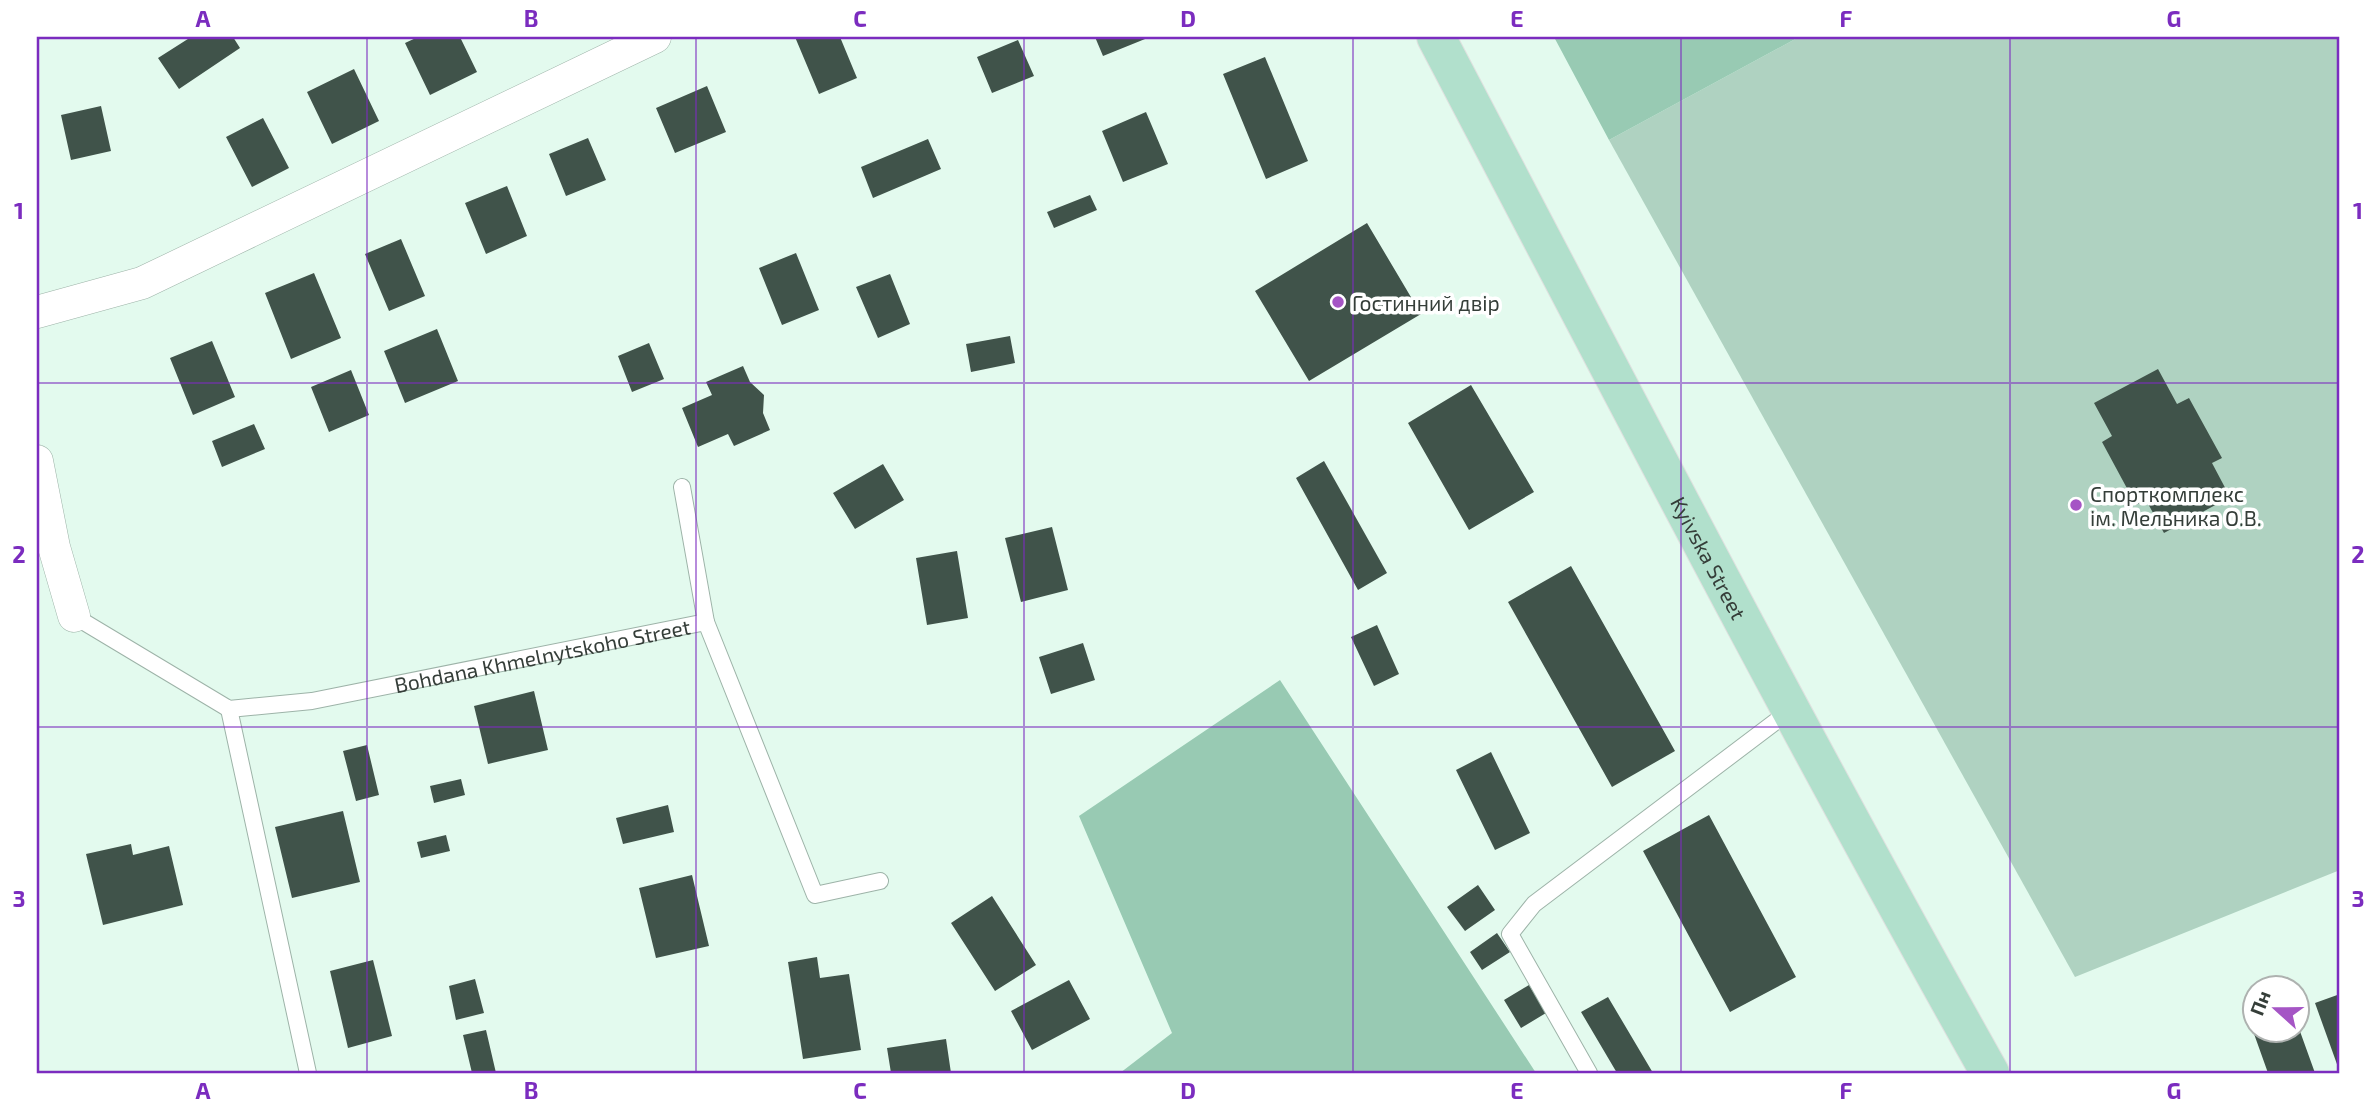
<svg xmlns="http://www.w3.org/2000/svg" width="2377" height="1110" viewBox="0 0 2377 1110" font-family="'Exo 2',sans-serif">
  <rect width="100%" height="100%" fill="#e3faee"/>
  <path fill="#afd2c1" d="M1799,37H2340V870L2075,977L1609,140Z"/>
  <path fill="#98cab3" d="M1554,37H1799L1609,140Z
    M1280,680L1536,1073H1120L1172,1033L1079,816Z"/>
  <path fill="#40534a" d="M191,37H233L240,48L179,89L158,58Z
    M418,37H460L477,72L430,95L405,43Z
    M795,37H840L857,78L819,94Z
    M1095,37H1150L1103,56Z
    M1018,40L1034,76L992,93L977,57Z
    M1265,57L1308,161L1266,179L1223,74Z
    M354,69L379,121L332,144L307,92Z
    M707,86L726,132L675,153L656,108Z
    M101,106L111,151L71,160L61,115Z
    M1146,112L1168,164L1123,182L1102,131Z
    M263,118L289,168L252,187L226,137Z
    M588,138L606,180L566,196L549,154Z
    M928,139L941,169L873,198L861,167Z
    M507,186L527,236L486,254L465,203Z
    M1090,195L1097,210L1054,228L1047,212Z
    M1367,223L1421,314L1309,381L1255,291Z
    M401,239L425,296L389,311L365,254Z
    M796,253L819,310L782,325L759,268Z
    M314,273L341,338L291,359L265,293Z
    M890,274L910,324L878,338L856,287Z
    M437,329L458,381L405,403L384,351Z
    M1010,336L1015,363L971,372L966,344Z
    M212,341L235,397L193,415L170,358Z
    M649,343L664,379L632,392L618,356Z
    M743,366L750,382L764,395L763,413L770,430L734,446L728,434L698,447L682,408L712,395L706,382Z
    M2158,369L2177,404L2189,398L2222,458L2212,463L2230,497L2164,533L2146,500L2136,505L2102,442L2112,436L2094,403Z
    M351,370L369,415L329,432L311,387Z
    M1471,385L1534,492L1469,530L1408,423Z
    M254,424L265,449L222,467L212,441Z
    M1324,461L1387,573L1358,590L1296,478Z
    M883,464L904,500L855,529L833,493Z
    M1052,527L1068,590L1021,602L1005,538Z
    M957,551L968,618L927,625L916,558Z
    M1571,566L1675,751L1612,787L1508,602Z
    M1377,625L1399,674L1374,686L1351,637Z
    M1083,643L1095,680L1051,694L1039,657Z
    M534,691L548,750L488,764L474,706Z
    M367,745L379,795L356,801L343,751Z
    M1491,752L1530,833L1495,850L1456,770Z
    M461,779L465,795L434,803L430,786Z
    M668,805L674,832L623,844L616,818Z
    M343,811L360,882L292,898L275,827Z
    M1709,815L1796,977L1730,1012L1643,851Z
    M446,835L450,851L421,858L417,842Z
    M131,844L133,855L169,846L183,905L103,925L86,854Z
    M692,875L709,946L656,958L639,888Z
    M1478,885L1495,910L1465,931L1447,907Z
    M992,896L1036,965L995,991L951,923Z
    M1497,933L1510,952L1482,970L1470,952Z
    M817,957L820,978L849,974L861,1050L803,1059L788,962Z
    M373,960L392,1036L348,1048L330,971Z
    M475,979L484,1013L456,1020L449,986Z
    M1069,980L1090,1019L1032,1050L1011,1011Z
    M1529,985L1546,1013L1521,1028L1504,1000Z
    M2340,994V1066L2338,1067L2315,1003Z
    M1608,997L1653,1073H1617L1581,1012Z
    M2297,1023L2315,1073H2268L2253,1031L2296,1030Z
    M486,1030L496,1073H472L463,1035Z
    M946,1039L951,1073H891L887,1048Z"/>
  <g fill="none" stroke-linecap="round" stroke-linejoin="round">
    <defs>
      <g id="lane">
        <path d="M682,487L706,622"/>
        <path id="s1" d="M74,616L229,709L312,701L706,622L815,895L880,881"/>
        <path d="M229,709L308,1073"/>
        <path d="M1589,1073L1510,934L1534,904L1791,710"/>
      </g>
      <path id="street" d="M37,312L142,283L655,37
        M37,461L54,547L74,616"/>
      <g id="primary">
        <path id="s2" d="M1436,37C1618,384 1798,732 1990,1073"/>
      </g>
    </defs>
    <use href="#lane" stroke="#9db3a8" stroke-width="18"/>
    <use href="#street" stroke="#9db3a8" stroke-width="33"/>
    <use href="#primary" stroke="#dfe0df" stroke-width="40"/>
    <use href="#lane" stroke="#fff" stroke-width="16"/>
    <use href="#street" stroke="#fff" stroke-width="32"/>
    <use href="#primary" stroke="#b1e0cc" stroke-width="38"/>
  </g>
  <path fill="none" stroke="#7b2cbf" stroke-width="2" stroke-opacity="0.55" d="M367,37V1073M696,37V1073M1024,37V1073M1353,37V1073M1681,37V1073M2010,37V1073M37,383H2340M37,727H2340"/>
  <g fill="#a555c5" stroke="#fff" stroke-width="2.5">
    <circle cx="1338" cy="302" r="7"/>
    <circle cx="2076" cy="505" r="7"/>
  </g>
  <g text-anchor="middle" dominant-baseline="central" stroke-width="7" stroke-linejoin="round" paint-order="stroke">
    <g font-size="21" fill="#353e39" stroke="#fff" text-anchor="start">
      <text x="1352" y="302">Гостинний двір</text>
      <text x="2090" y="493">Спорткомплекс<tspan x="2090" dy="24">ім. Мельника О.В.</tspan></text>
    </g>
    <g font-size="21" fill="#353e39" stroke="#fff">
      <text stroke="none"><textPath href="#s2" startOffset="588">Kyivska Street</textPath></text>
      <text stroke="none"><textPath href="#s1" startOffset="499">Bohdana Khmelnytskoho Street</textPath></text>
    </g>
  </g>
  <rect width="2377" height="1110" fill="none" stroke="#ffffff" stroke-width="77"/>
  <g transform="translate(2276 1009) rotate(291)"><circle r="33" fill="#ffffff" stroke="#aeb2b0" stroke-width="2"/>
  <path d="M0-5L12 26L0 18L-12 26Z" fill="#a555c5"/>
  <text y="-10" font-size="19" font-weight="bold" text-anchor="middle" fill="#353e39">Пн</text>
  </g>
  <rect x="38" y="38" width="2300" height="1034" fill="none" stroke="#7b2cbf" stroke-width="2.5"/>
  <g font-size="23" text-anchor="middle" font-weight="bold" fill="#7b2cbf">
    <text x="203" y="27">A</text>
    <text x="531" y="27">B</text>
    <text x="860" y="27">C</text>
    <text x="1188" y="27">D</text>
    <text x="1517" y="27">E</text>
    <text x="1846" y="27">F</text>
    <text x="2174" y="27">G</text>
    <text x="19" y="219">1</text>
    <text x="2358" y="219">1</text>
    <text x="19" y="563">2</text>
    <text x="2358" y="563">2</text>
    <text x="19" y="907">3</text>
    <text x="2358" y="907">3</text>
    <text x="203" y="1099">A</text>
    <text x="531" y="1099">B</text>
    <text x="860" y="1099">C</text>
    <text x="1188" y="1099">D</text>
    <text x="1517" y="1099">E</text>
    <text x="1846" y="1099">F</text>
    <text x="2174" y="1099">G</text>
  </g>
</svg>
